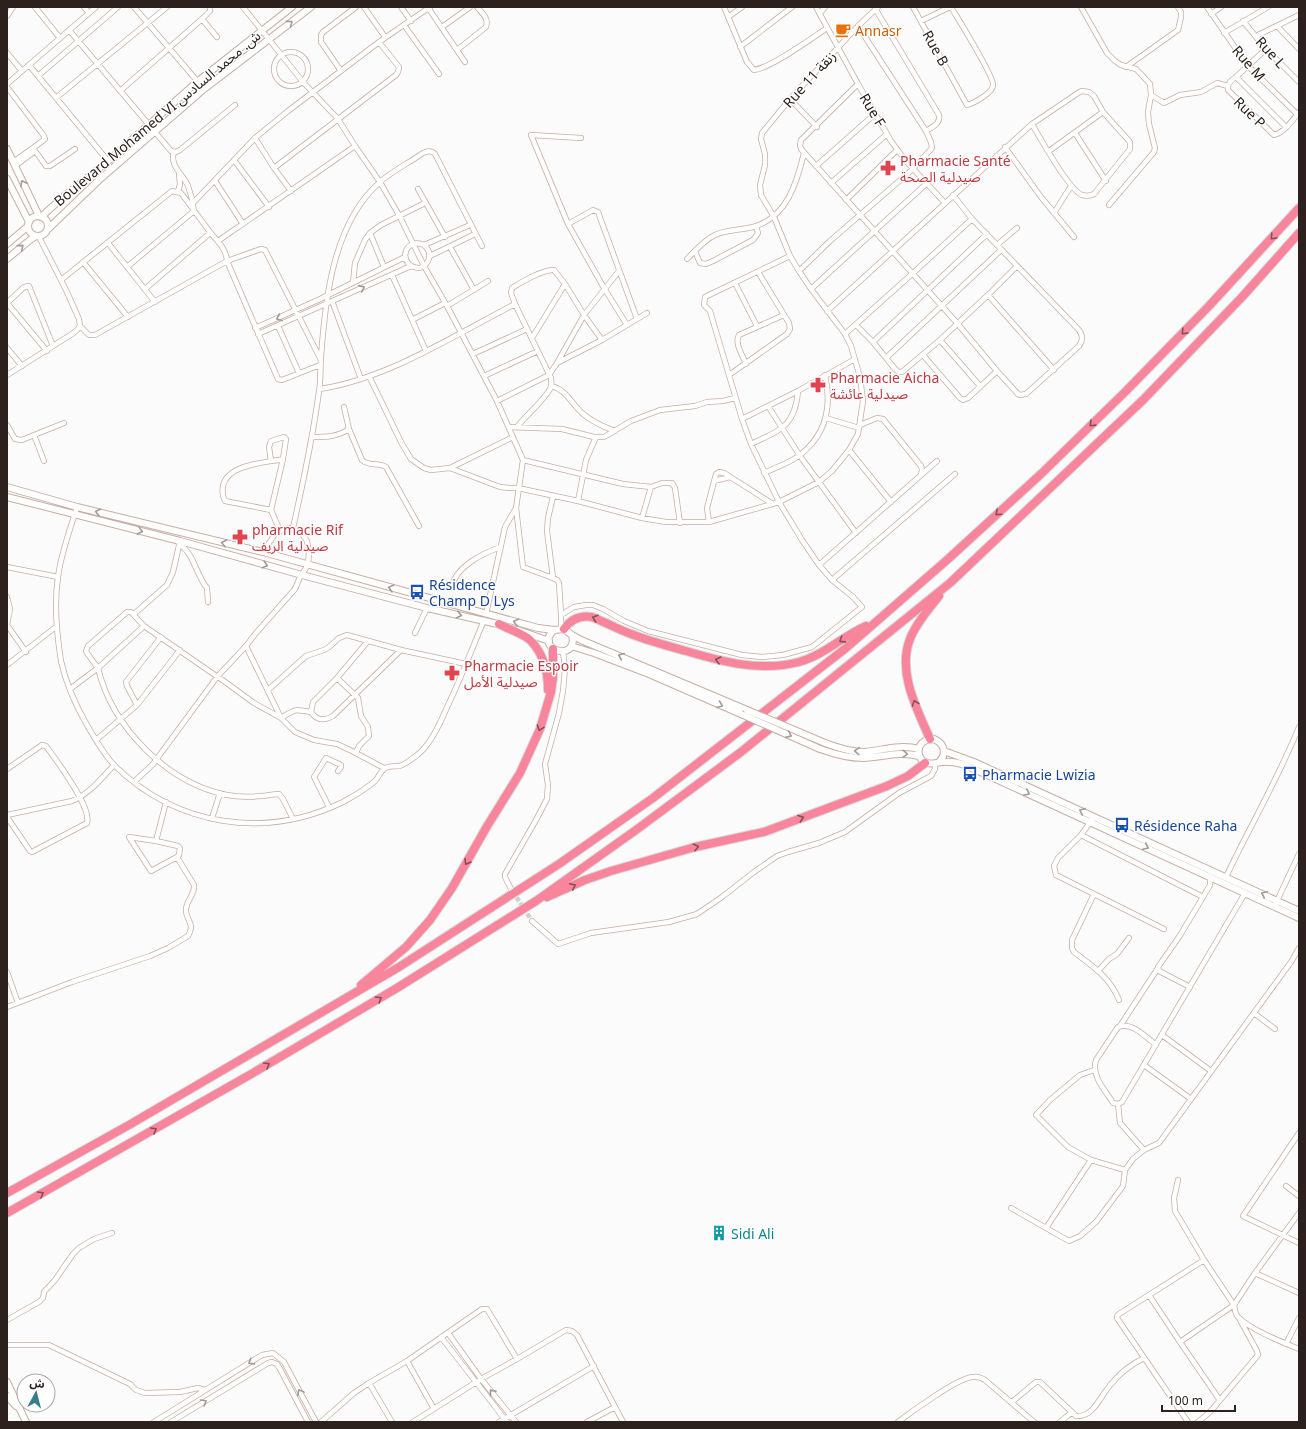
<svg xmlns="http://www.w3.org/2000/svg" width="1306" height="1429" viewBox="0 0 1306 1429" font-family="'Noto Sans','Noto Sans Arabic',sans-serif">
  <rect width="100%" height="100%" fill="#fbfbfb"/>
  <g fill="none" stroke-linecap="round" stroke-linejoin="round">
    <path stroke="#d2cfcf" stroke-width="4.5" stroke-dasharray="4.5 2" stroke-linecap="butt" d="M513,892L532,921"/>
    <defs>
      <path id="street" d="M35,7L60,38
        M84,7L89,13
        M134,7L204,89
        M243,7L303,82L338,119L355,146L380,182L400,217L424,266L447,306L497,401L523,460L516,508L505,527L486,614
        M364,7L385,37
        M401,7L411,21
        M724,7L747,62L754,70C771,68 812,38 827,28
        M816,7L858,84L891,141L905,160L945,203
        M913,7L967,105C974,103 993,93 993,85C994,76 958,19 951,7
        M1081,7L1107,53L1115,61L1121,65L1136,69L1140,73L1150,84L1151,95L1164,103L1180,95L1201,92L1217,83L1228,86
        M1207,7L1248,66L1297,114
        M429,9L465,62
        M876,10L939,115C941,124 932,127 926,131
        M820,13L825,7
        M1211,14L1221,7
        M7,16L13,7
        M728,17L742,7
        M202,19L217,37
        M921,21L950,7
        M1243,21L1266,49L1299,82
        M404,25L439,74
        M1277,26L1299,49
        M442,27L470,7
        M69,30L171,151L176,152L180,150L235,105
        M1224,33L1268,7
        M1256,36L1299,15
        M740,47L792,7
        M1266,49L1236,77C1231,80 1227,84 1228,90L1274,135C1284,133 1293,120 1299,112
        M457,50L486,27C489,18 482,13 477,7
        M274 69a17 17 0 1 1 34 0a17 17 0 1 1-34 0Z
        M7,53L22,71
        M29,65L108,161
        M1126,67L1178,30L1181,17V12L1178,7
        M341,71L321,42V35L323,32L356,7
        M39,75L118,7
        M1236,77L1286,127
        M7,84L96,7
        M858,84L801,140L800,145L801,149L957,323L997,371L1018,394L1020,395L1026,394L1079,346C1083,340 1083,336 1079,330L972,219L953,195
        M7,87L44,136L45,139L33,148L46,166H50L75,149
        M120,91L202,19L210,11V7
        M57,97L167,7
        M790,99L817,127
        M1075,133L1106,181
        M255,138L274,168L291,191
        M581,138L531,135L568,224L604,288L627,325
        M1005,147L1041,197L1074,237
        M1049,151L1103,112
        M234,160L269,207
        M13,162L33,148
        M15,166L35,151
        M816,166L875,114
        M274,168L396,75L398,72L399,67L379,42
        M215,181L243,224
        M831,183L887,134
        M418,189L445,237
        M178,192L180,184L179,174
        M846,200L897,150
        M193,203L255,138L288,111L379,42L430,7
        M1109,205L1154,152L1155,148L1149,124L1148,112L1151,95
        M1054,213L1071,186
        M568,224L593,210L598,212L637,319
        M370,233L384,267
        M218,241L355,146
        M108,243L155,302
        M424,245C433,253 430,264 420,268C397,268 403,236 424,245L470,225
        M997,245L1017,228
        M450,247L474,290
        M695,251L700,263L706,264L713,261L753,240L758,233L756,226
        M430,256L475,234
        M687,259C695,251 704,240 715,235C725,230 741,230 753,227C787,218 797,182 804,153
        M83,262L128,317
        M127,267L194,211C193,202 191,194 188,186C184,175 169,166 174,152
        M799,271L830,241L913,169L932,148L931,142L926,131L858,26
        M392,275L426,351
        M61,280L172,191L181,193C191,206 200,219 210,232C217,241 226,248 227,261L95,335H89L80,326
        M353,283L355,263L365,240L370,233L381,225L425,203
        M735,283L757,326
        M145,289L210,233
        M811,289L926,184
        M988,295L1054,370
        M332,301L361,379
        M7,303L24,287L29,286L53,346
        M7,303L47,351
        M447,306L488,281
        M827,311L1032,124L1078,93L1082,91L1089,92L1094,96L1103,112L1130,142V149L1094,194C1090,196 1086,196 1082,195C1069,190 1040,138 1032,124
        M412,320L445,303
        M856,325L873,342L895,369L899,372H902L940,340L988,295L1017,266
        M278,326L299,373
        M255,328L318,300L405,257
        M258,334L411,266
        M845,334L912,274L972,219
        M532,338L565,284
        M940,340L980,386
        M873,342L987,234
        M7,348L22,366
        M473,354L527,329
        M923,355L960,398L963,400L968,398L997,371
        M320,358L265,250L261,249L227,261L278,379L282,380L320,365
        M886,358L1001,250
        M557,363L584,315L619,271
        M746,364C743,356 734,343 739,335L784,315
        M7,375L72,334L77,330L80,326L79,319L66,290L39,237
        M729,375L787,334L790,329L789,323L758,272
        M369,376L401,442L411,459L424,468L431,470L450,468L500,487L510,488H518L578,501L642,518L666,522H709L779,502L819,482L832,471L849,450L858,434L863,401L860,377L851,346L845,334L811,289L799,271L790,256L774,217L761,195L760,185L765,165V154L761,139L762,133L790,99L858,26L878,7
        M484,376L538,351
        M551,386C566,389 571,403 582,413C591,421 604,427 615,431
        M320,389C389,378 453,336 515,304
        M497,401L549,375L557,363L602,340L647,313
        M768,406L800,456L856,533
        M344,407L349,429L362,460C369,467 378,462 386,467L419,526
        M826,418L859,428
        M742,419L798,391L855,359
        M7,425L15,439L22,440L34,435L44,461
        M860,425L877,418L883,419L921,466L922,470L921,475
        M509,427L562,429L594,437H604L631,421L660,410L695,406L707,402L723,401L735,398
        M517,427C526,415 545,400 551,387C552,384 551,381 551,378L515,304L511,293L512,288C521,282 544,269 554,270L565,284L584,315L602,340
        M34,435L64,423
        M313,437C326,437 337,437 349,429
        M751,444C780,430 795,427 798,391
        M849,450L891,502
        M523,460L623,484L651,487L662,483H672L675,488L680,523
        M271,461L269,447L271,441L284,437L286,439L283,459L271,510L280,531
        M450,468L513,437
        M764,473C776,467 790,463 800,455C827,434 832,406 825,375
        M714,481L730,477
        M578,501L586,460L596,437
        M77,507C70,530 61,553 58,577C54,603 57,636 61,661C66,684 76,706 87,725C95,739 104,755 115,766C177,826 265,840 343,802C354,796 366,789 375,781C379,777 380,772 384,769C389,764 397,768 402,765C409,762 422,752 426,746C436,734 442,719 448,705C461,678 472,649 484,620
        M516,508L523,567L553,578L547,531L548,518L553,497
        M271,510L225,501C222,496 222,492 223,486C227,464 265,463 283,459
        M642,518L651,487
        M709,522L707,508L716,474L719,472L724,473L773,504
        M293,528C303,483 313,437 319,391C321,380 320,369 321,358C325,299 333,223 380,182C392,171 409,163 423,153C428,151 431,150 435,154L482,246
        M179,544C194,553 196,575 207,588L208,602
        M819,565L937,461
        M7,567L58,577
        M553,578L557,580L559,583L561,615
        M832,580L955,474
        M452,587C455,567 483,553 501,547
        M7,597L10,609L7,625L26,652
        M134,614L167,585L173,572L180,541
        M144,626L98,668C112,727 167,783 227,795C238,797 250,797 261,796C267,796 273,794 279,794L283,799L293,819
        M561,628V615L574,607L586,605H593L603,609L624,621L648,631L742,655L762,657L783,655L812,647L862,607L853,597L832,580L819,565L802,540L779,502L751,444L742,419L710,311L704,305L705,297L790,256
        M415,633L427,608
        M246,646L281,718L295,732L314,740L337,744L352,751L384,768
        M7,665L57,626
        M337,678L358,698L361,716L368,727L369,736L359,746L356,753
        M70,689L98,668L87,653L86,651L88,646L127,612H131L144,626L228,684L254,703L281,718
        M268,690L306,656L324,650L329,647L339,638L347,635L401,650L466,664
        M137,705L127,686L126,682L161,637
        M311,712L313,702L337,678L368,641
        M281,718C295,709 295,709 311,712C317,721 324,721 333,716L401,650
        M96,740L137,705L180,650
        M7,769L42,745L46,746C56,760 92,807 87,823L32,852L30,851L7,817
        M134,782L153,764L217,677L246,646L256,633L295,589L300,577L308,565L309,552L307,541L301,532L293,528L284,529L275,534L263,552
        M329,807L314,777L326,758L341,765V767L338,771
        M7,815L72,801C89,794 101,779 114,765
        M1094,817L1081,835L1058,858L1054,866L1056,875L1164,929
        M212,818L220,793
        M1081,835L1203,897
        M129,837L156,841L178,846L180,848L179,855L177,857L151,871Z
        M156,841L166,802
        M1226,877C1250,826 1278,779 1299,727
        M511,889L505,877V874L536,820L547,799L548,785L545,764L559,713L563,691L565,668L563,652
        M1094,894L1072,940V948L1074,952C1092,966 1110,977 1119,1000
        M1276,903L1299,854
        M532,921L558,944L591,933L669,922L697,914L722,897L754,872L777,856L788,852L819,843L845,832L899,793L931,776L935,769V764
        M1098,971L1109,959L1117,954L1129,938
        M7,972L18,1003
        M1190,987L1159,971L1158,967L1179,937L1203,897L1210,885V876
        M7,1007L72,982L150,956L168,948L188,936C196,923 185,920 186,909C187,899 195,895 194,885L177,857
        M1254,1013L1275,1029
        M1120,1026L1158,968
        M1162,1035L1211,1071
        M1156,1045C1146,1037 1131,1021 1118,1027L1096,1060C1091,1076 1105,1090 1113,1103L1118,1104L1122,1102L1245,893
        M1144,1065L1191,1099
        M1094,1070L1080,1075L1050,1100L1036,1115L1068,1147L1091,1160L1125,1170
        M1118,1104L1120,1123L1144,1150
        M1299,1133L1243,1216L1299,1243
        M1178,1180L1174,1198L1175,1211L1204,1260
        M1286,1186L1299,1196
        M1011,1208L1069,1241L1080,1236L1096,1222L1123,1186L1125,1170L1133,1159L1144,1150L1159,1143L1291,962L1299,948
        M1299,1213L1255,1273L1234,1305C1235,1309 1235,1314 1238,1317C1251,1330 1282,1342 1299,1349
        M1046,1228L1091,1160
        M1255,1273L1299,1293
        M1149,1295L1119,1314L1117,1316V1318L1188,1422
        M7,1320L39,1302L43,1298L44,1292L55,1280L73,1254L79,1248L94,1239L112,1233
        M448,1333L481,1379L516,1422
        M441,1337L507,1422
        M1180,1342L1234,1305L1204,1260L1149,1295L1180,1342L1219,1399
        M1286,1344L1299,1318
        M7,1345H49L130,1384L136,1390L145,1393L180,1392L198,1388L205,1390
        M517,1359L566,1330L572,1331L577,1335L623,1422
        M407,1361L434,1409
        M369,1383L392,1422
        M1012,1402L1036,1382H1040L1076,1416C1094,1418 1101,1394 1112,1383C1120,1373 1132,1364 1144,1358
        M154,1422L262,1355L273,1353L284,1362L316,1422
        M171,1422L268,1363L272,1362L277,1364L280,1369L308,1422
        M321,1422L354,1393L369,1383L407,1361L482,1309H487L517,1359L481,1379L413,1422
        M499,1422L594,1366
        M587,1422L615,1407
        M898,1422C911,1412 959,1377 973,1377C977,1376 982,1378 985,1380L1034,1422
        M1060,1422L1072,1412
        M1198,1422L1210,1412L1258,1355L1257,1351L1239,1318"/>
      <path id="secondary" d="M7,149L39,216
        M7,179L29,222
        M28 226a10 10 0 1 1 20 0a10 10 0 1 1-20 0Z
        M41,217L63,197L108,161L197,82L292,7
        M48,229L99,180L204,89L311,7
        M7,244L28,226
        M7,259L30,240L36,236
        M7,487L77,507L263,552L538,628L554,630L564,629L572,635L581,640L747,710
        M7,497L180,541L302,575L427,608L502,625
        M518,630L549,641
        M554,630C533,650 579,663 572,635
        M571,646L594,653L649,674L741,714
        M825,743C838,748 850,752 865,752C883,750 901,744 919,749
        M820,749C834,754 848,758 863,758C883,757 899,751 919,756
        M944,751L974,762L1299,911
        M939,762C947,754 945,744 934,739C930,739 926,739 922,743C916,749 918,760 927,763C933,765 937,762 943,762C954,761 964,764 974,769L1299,918
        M7,1382L26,1422
        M7,1396L16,1406"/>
      <path id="highway" d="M499,624C508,629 524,634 530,640C543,653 548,672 548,690
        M564,629C571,619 580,615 592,617C605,622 617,629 631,634C649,641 668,646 686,651C723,662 761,672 799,662C824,655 843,636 866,626
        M930,739C917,709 897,672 910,639C916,623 929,609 939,596
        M547,897L585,880L611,871L695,847L764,832L887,786L908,776L925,763
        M361,985L406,947L430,920L452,888L486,828L520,773L540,729L551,692L553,678V649
        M7,1193L129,1125L399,967L559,864L653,798L846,648L947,560L1041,474L1125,392L1209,306L1299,208
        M7,1213L253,1073L397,988L536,901L636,830L741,752L950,583L1143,400L1243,296L1299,233"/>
    </defs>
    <use href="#street" stroke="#c9ada1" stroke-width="6"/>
    <use href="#secondary" stroke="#c9ada1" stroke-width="8"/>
    <use href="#highway" stroke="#d9d7d6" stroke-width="10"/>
    <use href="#street" stroke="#fff" stroke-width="4.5"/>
    <use href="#secondary" stroke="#fff" stroke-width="6"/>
    <use href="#highway" stroke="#f8859b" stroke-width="8"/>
    <defs>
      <path id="secondary-bridge" d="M747,710L825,743
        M741,714L820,749"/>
    </defs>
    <use href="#secondary-bridge" stroke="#c9ada1" stroke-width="8" stroke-linecap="butt"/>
    <use href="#secondary-bridge" stroke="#fff" stroke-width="6"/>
  </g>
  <defs><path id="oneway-chevron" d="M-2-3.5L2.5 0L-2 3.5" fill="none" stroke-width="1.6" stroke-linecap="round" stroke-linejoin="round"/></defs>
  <g stroke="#a09b99">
    <use href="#oneway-chevron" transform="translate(290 23) rotate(-37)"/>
    <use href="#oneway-chevron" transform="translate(23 183) rotate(-116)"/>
    <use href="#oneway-chevron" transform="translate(21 247) rotate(-40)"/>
    <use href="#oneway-chevron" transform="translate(362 288) rotate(-24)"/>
    <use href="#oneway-chevron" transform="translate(279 318) rotate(157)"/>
    <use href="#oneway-chevron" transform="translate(98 512) rotate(-166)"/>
    <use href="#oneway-chevron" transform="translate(140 531) rotate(14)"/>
    <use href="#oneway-chevron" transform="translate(224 543) rotate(-166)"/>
    <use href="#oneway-chevron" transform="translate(265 565) rotate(16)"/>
    <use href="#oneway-chevron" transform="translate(391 588) rotate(-165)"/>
    <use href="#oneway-chevron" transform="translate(459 615) rotate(13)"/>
    <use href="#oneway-chevron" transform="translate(516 622) rotate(-165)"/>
    <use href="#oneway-chevron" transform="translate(621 656) rotate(-157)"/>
    <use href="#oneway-chevron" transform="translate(720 705) rotate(22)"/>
    <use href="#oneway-chevron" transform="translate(789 735) rotate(24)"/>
    <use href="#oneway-chevron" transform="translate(857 751) rotate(-178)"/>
    <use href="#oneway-chevron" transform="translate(905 754) rotate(4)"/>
    <use href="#oneway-chevron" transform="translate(1027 793) rotate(25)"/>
    <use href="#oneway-chevron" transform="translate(1082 811) rotate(-156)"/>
    <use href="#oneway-chevron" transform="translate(1146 847) rotate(25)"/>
    <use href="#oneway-chevron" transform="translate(1264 894) rotate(-155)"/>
    <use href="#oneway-chevron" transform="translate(251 1362) rotate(148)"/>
    <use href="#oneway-chevron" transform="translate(300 1392) rotate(-118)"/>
    <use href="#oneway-chevron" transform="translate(492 1392) rotate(-129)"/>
    <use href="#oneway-chevron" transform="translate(204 1402) rotate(-31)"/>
  </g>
  <g stroke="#884e56">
    <use href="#oneway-chevron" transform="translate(1273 237) rotate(133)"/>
    <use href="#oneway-chevron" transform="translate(1184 332) rotate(134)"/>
    <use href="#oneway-chevron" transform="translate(1092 424) rotate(136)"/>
    <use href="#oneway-chevron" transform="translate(998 513) rotate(138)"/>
    <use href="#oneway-chevron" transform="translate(595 618) rotate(-161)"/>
    <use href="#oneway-chevron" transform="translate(842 640) rotate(147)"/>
    <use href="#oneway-chevron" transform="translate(718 660) rotate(-166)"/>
    <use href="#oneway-chevron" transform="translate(915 703) rotate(-110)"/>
    <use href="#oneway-chevron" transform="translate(540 728) rotate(110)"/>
    <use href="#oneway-chevron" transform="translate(801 818) rotate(-20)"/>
    <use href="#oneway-chevron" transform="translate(696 847) rotate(-14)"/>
    <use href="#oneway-chevron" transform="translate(467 862) rotate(120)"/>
    <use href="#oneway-chevron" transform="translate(573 886) rotate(-25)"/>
    <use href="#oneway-chevron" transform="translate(379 999) rotate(-31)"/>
    <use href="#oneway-chevron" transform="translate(267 1065) rotate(-30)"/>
    <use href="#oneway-chevron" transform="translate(154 1130) rotate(-30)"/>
    <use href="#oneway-chevron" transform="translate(41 1194) rotate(-30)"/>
  </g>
  <defs>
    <symbol id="cafe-bare" viewBox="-9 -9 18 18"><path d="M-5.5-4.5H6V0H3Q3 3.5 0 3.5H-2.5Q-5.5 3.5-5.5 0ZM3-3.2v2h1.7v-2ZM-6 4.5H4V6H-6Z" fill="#e8710a" stroke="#fff" stroke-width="2.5" paint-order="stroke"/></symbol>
    <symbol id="pharmacy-bare" viewBox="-9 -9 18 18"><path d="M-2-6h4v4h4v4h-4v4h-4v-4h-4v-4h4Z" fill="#e0444e" stroke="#fff" stroke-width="2.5" paint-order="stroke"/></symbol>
    <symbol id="bus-bare" viewBox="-9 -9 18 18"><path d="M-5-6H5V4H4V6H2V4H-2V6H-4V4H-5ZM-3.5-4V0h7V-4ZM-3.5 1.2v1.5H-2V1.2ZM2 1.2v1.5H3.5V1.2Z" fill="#1a4fb4" stroke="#fff" stroke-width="2.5" paint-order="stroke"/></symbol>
    <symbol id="building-bare" viewBox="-9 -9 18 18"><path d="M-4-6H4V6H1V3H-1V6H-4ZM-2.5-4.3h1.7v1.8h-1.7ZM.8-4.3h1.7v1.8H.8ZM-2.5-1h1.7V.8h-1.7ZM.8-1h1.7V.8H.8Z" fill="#0f9aa8" stroke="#fff" stroke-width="2.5" paint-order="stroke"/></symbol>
  </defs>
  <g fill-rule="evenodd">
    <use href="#cafe-bare" x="832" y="19" width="22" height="22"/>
    <use href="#pharmacy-bare" x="877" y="157" width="22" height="22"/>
    <use href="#pharmacy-bare" x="807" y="374" width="22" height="22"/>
    <use href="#pharmacy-bare" x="229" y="526" width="22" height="22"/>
    <use href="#bus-bare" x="406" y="581" width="22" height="22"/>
    <use href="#pharmacy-bare" x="441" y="662" width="22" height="22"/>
    <use href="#bus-bare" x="959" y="763" width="22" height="22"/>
    <use href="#bus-bare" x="1111" y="814" width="22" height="22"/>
    <use href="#building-bare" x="708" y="1222" width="22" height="22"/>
  </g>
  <g text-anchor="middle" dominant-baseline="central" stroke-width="3" stroke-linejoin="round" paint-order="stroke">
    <g font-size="14" fill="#c56008" stroke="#fff" text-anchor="start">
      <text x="855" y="30">Annasr</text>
    </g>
    <g font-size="14" fill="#2c211d" stroke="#fff">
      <text transform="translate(936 48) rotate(61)">Rue B</text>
      <text transform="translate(1271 52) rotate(48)">Rue L</text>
      <text transform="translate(1249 63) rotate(49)">Rue M</text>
      <text transform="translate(809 79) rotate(-48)">Rue 11 زنقة</text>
      <text transform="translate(873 110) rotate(59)">Rue F</text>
      <text transform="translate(1250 112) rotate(44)">Rue P</text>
      <text transform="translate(157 118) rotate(-40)">Boulevard Mohamed VI ش. محمد السادس</text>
    </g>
    <g font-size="14" fill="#be3a42" stroke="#fff" text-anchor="start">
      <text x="900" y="160">Pharmacie Santé<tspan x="900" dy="16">صيدلية الصحة</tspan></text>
      <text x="830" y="377">Pharmacie Aicha<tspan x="830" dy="16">صيدلية عائشة</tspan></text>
      <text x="252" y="529">pharmacie Rif<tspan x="252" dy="16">صيدلية الريف</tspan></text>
      <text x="464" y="665">Pharmacie Espoir<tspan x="464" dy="16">صيدلية الأمل</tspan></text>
    </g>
    <g font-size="14" fill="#164399" stroke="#fff" text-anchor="start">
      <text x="429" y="584">Résidence<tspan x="429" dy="16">Champ D Lys</tspan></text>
      <text x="982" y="774">Pharmacie Lwizia</text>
      <text x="1134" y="825">Résidence Raha</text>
    </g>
    <g font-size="14" fill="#0d838f" stroke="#fff" text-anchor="start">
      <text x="731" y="1233">Sidi Ali</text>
    </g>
  </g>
  <rect width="1306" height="1429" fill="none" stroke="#2c211d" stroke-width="16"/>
  <g transform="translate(36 1393) rotate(7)"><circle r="19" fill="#ffffff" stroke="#aba6a5"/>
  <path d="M0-3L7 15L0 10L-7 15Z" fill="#387d8a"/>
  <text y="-6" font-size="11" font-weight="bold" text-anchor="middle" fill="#2c211d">ش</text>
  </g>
  <path d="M1162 1405v6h73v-6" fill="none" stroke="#2c211d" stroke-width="2"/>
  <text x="1168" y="1405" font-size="12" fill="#2c211d" stroke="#ffffff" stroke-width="3" paint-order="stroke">100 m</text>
</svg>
